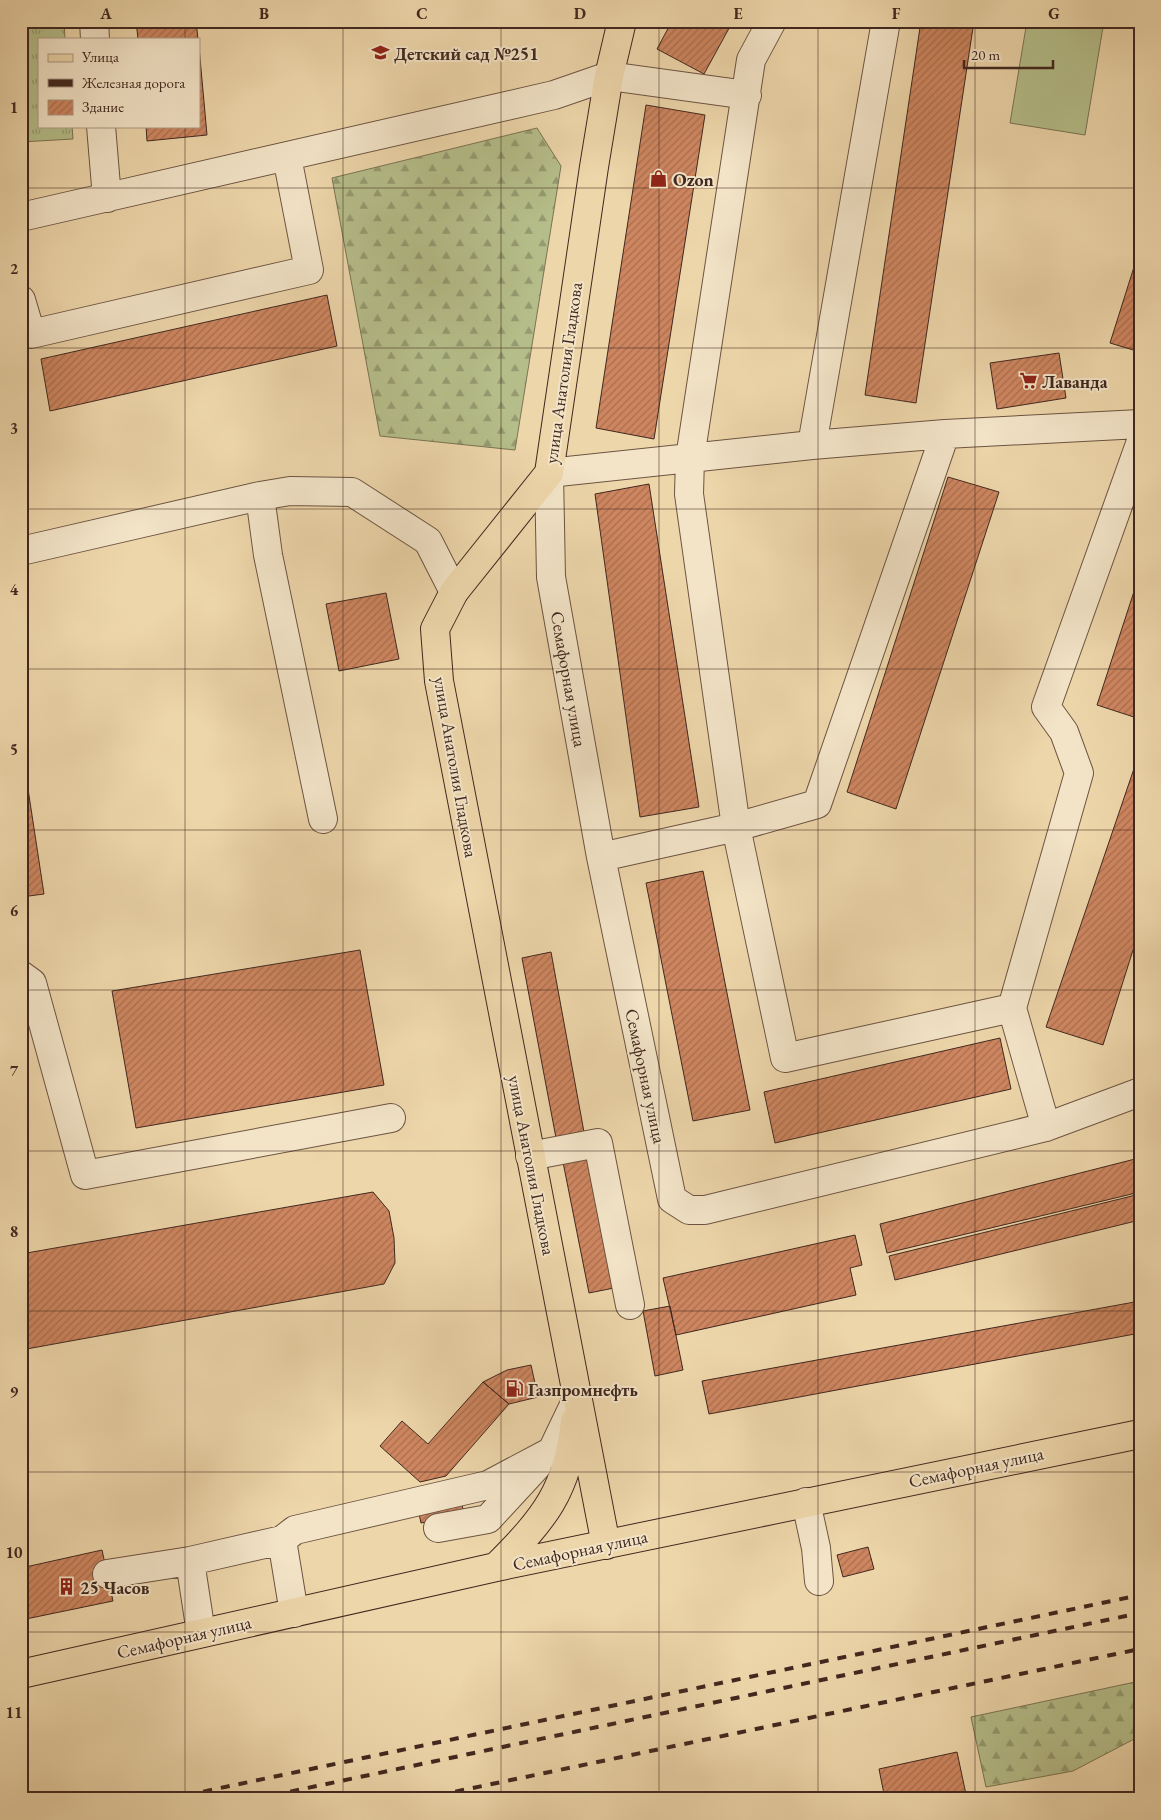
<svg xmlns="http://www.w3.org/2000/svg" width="1161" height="1820" viewBox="0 0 1161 1820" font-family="'EB Garamond',serif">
  <defs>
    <pattern id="forest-firs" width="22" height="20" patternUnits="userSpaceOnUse" patternTransform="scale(1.25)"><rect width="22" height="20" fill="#b5be8a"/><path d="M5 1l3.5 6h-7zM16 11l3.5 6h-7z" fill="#959a70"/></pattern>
    <pattern id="park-tufts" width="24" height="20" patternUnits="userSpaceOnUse" patternTransform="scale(1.25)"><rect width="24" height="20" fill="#b5be8a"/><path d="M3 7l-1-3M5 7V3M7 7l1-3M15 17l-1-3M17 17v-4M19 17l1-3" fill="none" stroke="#959a70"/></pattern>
    <pattern id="building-hatch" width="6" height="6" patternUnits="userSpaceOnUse" patternTransform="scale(1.25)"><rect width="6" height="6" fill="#ce8660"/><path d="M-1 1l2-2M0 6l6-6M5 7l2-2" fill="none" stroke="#a96e4f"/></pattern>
  </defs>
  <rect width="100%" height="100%" fill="#edd6aa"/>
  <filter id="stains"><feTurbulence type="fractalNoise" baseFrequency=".004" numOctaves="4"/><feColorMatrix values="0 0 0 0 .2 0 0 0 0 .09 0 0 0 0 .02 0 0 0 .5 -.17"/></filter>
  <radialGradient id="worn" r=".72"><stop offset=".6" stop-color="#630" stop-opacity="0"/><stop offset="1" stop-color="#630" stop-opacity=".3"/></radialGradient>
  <path fill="url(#forest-firs)" stroke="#7b7354" d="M537,128L561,166L515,450L380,436L332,178Z
    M1140,1681V1736L1073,1771L986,1787L971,1717Z"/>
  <path fill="url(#park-tufts)" stroke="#7b7354" d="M21,21H64L65,39H39V126H72L73,139L21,142Z"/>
  <path fill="#b5be8a" stroke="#7b7354" d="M1027,21H1104L1085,135L1010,123Z"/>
  <path fill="url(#building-hatch)" stroke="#41281f" d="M136,21H196L198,39H138Z
    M672,21H733L704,74L657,49Z
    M921,21H974L916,403L865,395Z
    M199,47L207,135L147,141L146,126H199Z
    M646,105L705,115L654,439L596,428Z
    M1140,248V352L1110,343Z
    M327,295L337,346L50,411L41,359Z
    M1059,353L1066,398L997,409L990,363Z
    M948,477L999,492L896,809L847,792Z
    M649,484L699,807L640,817L595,494Z
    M1140,573V719L1097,705Z
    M386,593L399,659L339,671L326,604Z
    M1140,751V928L1103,1045L1046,1027Z
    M21,756H23L44,894L21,897Z
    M703,871L750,1110L693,1121L646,883Z
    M360,950L384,1085L136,1128L112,991Z
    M551,952L584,1132L556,1138L522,958Z
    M1000,1038L1011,1089L775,1143L764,1092Z
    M587,1152L614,1288L589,1293L562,1157Z
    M1139,1158L1140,1192L887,1253L880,1224Z
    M373,1192L389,1211L394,1238L395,1263L384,1284L21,1350V1254Z
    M1140,1194V1220L895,1280L889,1256Z
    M855,1235L862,1265L850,1268L856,1295L676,1335L663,1278Z
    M1140,1301V1333L709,1414L702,1381Z
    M670,1306L683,1370L655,1376L643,1311Z
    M531,1365L538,1397L509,1404L483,1382L507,1370Z
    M483,1382L509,1404L446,1476L420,1482L380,1446L402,1421L428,1444Z
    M460,1495L464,1514L421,1523L417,1504Z
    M868,1547L874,1569L843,1577L837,1555Z
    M102,1550L113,1601L21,1620V1568Z
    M957,1752L967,1799H885L879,1769Z"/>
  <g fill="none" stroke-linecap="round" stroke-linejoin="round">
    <defs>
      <path id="minor" d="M94,21L95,39
        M772,21L751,60L690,458L689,494L736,827L785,1058L1012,1008L1046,1127
        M101,126L107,198
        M21,217L554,95L609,76L747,95
        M21,300L31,334L309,270L287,157
        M1140,424L945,434L812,445L549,473L551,577L601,857L672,1199L689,1210H705L1046,1127L1140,1092
        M812,445L886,21
        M260,496L268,555L323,819
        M21,551L260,496L290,491L352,492L428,541L454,592
        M601,857L736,827L817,804L945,434
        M21,975L32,983L85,1175L391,1118
        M1012,1008L1079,773L1064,732L1046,707L1140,444
        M530,1156L598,1143L630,1305
        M806,1502L816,1548L819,1581
        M438,1528L488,1519L537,1466
        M107,1574L190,1561
        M294,1613L282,1540L295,1530L488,1485L552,1451L575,1403
        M201,1633L190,1561L282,1540"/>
      <path id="major" d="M606,1545L439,681L435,629L454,592L549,473L594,167L609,76L622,21
        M496,1567C544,1519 568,1491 575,1421
        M21,1674L496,1567L1140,1434"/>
    </defs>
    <use href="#minor" stroke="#6c5442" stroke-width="30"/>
    <use href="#major" stroke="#41281f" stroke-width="30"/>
    <use href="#minor" stroke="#f3e4c8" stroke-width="28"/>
    <use href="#major" stroke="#edd6aa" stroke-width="28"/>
    <path stroke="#41281f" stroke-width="4" stroke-dasharray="9 9" stroke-linecap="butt" d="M168,1799L1140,1595
      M255,1799L1140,1613
      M420,1799L1140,1649"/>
  </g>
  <path fill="none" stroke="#41281f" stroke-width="1" stroke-opacity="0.55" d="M185,21V39M343,21V1799M501,21V1799M659,21V1799M818,21V1799M975,21V1799M185,126V1799M21,188H1140M21,348H1140M21,509H1140M21,669H1140M21,830H1140M21,990H1140M21,1151H1140M21,1311H1140M21,1472H1140M21,1632H1140"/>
  <defs>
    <symbol id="school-bare" viewBox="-9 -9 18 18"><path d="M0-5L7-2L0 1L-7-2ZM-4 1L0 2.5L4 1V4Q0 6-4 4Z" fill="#8f2418" stroke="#f3e4c8" stroke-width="2.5" paint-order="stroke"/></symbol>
    <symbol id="shop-bare" viewBox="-9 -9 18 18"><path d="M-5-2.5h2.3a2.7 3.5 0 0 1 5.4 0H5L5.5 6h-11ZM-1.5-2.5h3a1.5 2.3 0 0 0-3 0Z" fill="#8f2418" stroke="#f3e4c8" stroke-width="2.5" paint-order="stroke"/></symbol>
    <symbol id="supermarket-bare" viewBox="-9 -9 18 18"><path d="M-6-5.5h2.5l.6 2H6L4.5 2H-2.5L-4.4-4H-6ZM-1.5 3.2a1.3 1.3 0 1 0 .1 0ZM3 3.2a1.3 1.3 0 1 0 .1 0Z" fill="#8f2418" stroke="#f3e4c8" stroke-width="2.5" paint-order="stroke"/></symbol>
    <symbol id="fuel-bare" viewBox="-9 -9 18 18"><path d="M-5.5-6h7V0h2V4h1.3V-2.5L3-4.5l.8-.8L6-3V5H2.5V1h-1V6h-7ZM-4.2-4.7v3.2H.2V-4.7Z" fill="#8f2418" stroke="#f3e4c8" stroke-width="2.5" paint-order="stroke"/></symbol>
    <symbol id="building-bare" viewBox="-9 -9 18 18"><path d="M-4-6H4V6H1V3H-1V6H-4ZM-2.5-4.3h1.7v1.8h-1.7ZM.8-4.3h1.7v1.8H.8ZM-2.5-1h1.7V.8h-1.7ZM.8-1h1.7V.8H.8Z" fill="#8f2418" stroke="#f3e4c8" stroke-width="2.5" paint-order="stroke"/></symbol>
  </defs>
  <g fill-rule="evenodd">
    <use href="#school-bare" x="368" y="40" width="25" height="25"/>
    <use href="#shop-bare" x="646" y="166" width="25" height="25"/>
    <use href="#supermarket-bare" x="1016" y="368" width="25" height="25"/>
    <use href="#fuel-bare" x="502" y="1376" width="25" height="25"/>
    <use href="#building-bare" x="54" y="1574" width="25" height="25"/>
  </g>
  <g text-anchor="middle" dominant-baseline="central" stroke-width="4" stroke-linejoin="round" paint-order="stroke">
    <g font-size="18" font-weight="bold" fill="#41281f" stroke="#f3e4c8" text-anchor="start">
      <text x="394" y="53">Детский сад №251</text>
      <text x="673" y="179">Ozon</text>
      <text x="1042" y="381">Лаванда</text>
      <text x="528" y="1389">Газпромнефть</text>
      <text x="80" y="1587">25 Часов</text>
    </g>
    <g font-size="18" fill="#41281f" stroke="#f3e4c8">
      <text transform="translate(563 373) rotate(-82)">улица Анатолия Гладкова</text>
      <text transform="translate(569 679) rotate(80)">Семафорная улица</text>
      <text transform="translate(456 767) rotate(80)">улица Анатолия Гладкова</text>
      <text transform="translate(646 1076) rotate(78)">Семафорная улица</text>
      <text transform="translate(532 1165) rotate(79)">улица Анатолия Гладкова</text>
      <text transform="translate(976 1467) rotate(-12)">Семафорная улица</text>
      <text transform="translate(580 1550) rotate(-12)">Семафорная улица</text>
      <text transform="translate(184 1637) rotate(-13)">Семафорная улица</text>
    </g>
  </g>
  <rect width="1161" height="1820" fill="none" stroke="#edd6aa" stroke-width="55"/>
  <rect x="38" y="38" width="162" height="90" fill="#f3e4c8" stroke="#ac9984"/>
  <rect x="48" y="54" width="25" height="8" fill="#edd6aa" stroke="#ac9984"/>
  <text x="82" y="62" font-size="15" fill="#41281f">Улица</text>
  <rect x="48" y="79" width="25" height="8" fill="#41281f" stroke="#ac9984"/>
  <text x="82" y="88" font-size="15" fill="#41281f">Железная дорога</text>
  <rect x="48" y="100" width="25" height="15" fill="url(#building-hatch)" stroke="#ac9984"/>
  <text x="82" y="112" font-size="15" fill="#41281f">Здание</text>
  <path d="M964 60v8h89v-8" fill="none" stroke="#41281f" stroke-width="2.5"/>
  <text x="971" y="60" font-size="15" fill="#41281f" stroke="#f3e4c8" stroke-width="4" paint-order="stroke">20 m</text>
  <rect x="28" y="28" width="1106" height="1764" fill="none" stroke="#41281f" stroke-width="2"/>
  <g font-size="16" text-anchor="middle" font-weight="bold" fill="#41281f">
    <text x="106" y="19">A</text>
    <text x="264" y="19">B</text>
    <text x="422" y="19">C</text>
    <text x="580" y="19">D</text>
    <text x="738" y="19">E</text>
    <text x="896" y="19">F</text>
    <text x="1054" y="19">G</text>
    <text x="14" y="113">1</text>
    <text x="14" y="274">2</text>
    <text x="14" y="434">3</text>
    <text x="14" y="595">4</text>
    <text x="14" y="755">5</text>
    <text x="14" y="916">6</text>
    <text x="14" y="1076">7</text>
    <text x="14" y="1237">8</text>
    <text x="14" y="1397">9</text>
    <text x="14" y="1558">10</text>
    <text x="14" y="1718">11</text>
  </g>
  <rect width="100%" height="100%" filter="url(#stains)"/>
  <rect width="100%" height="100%" fill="url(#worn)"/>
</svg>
